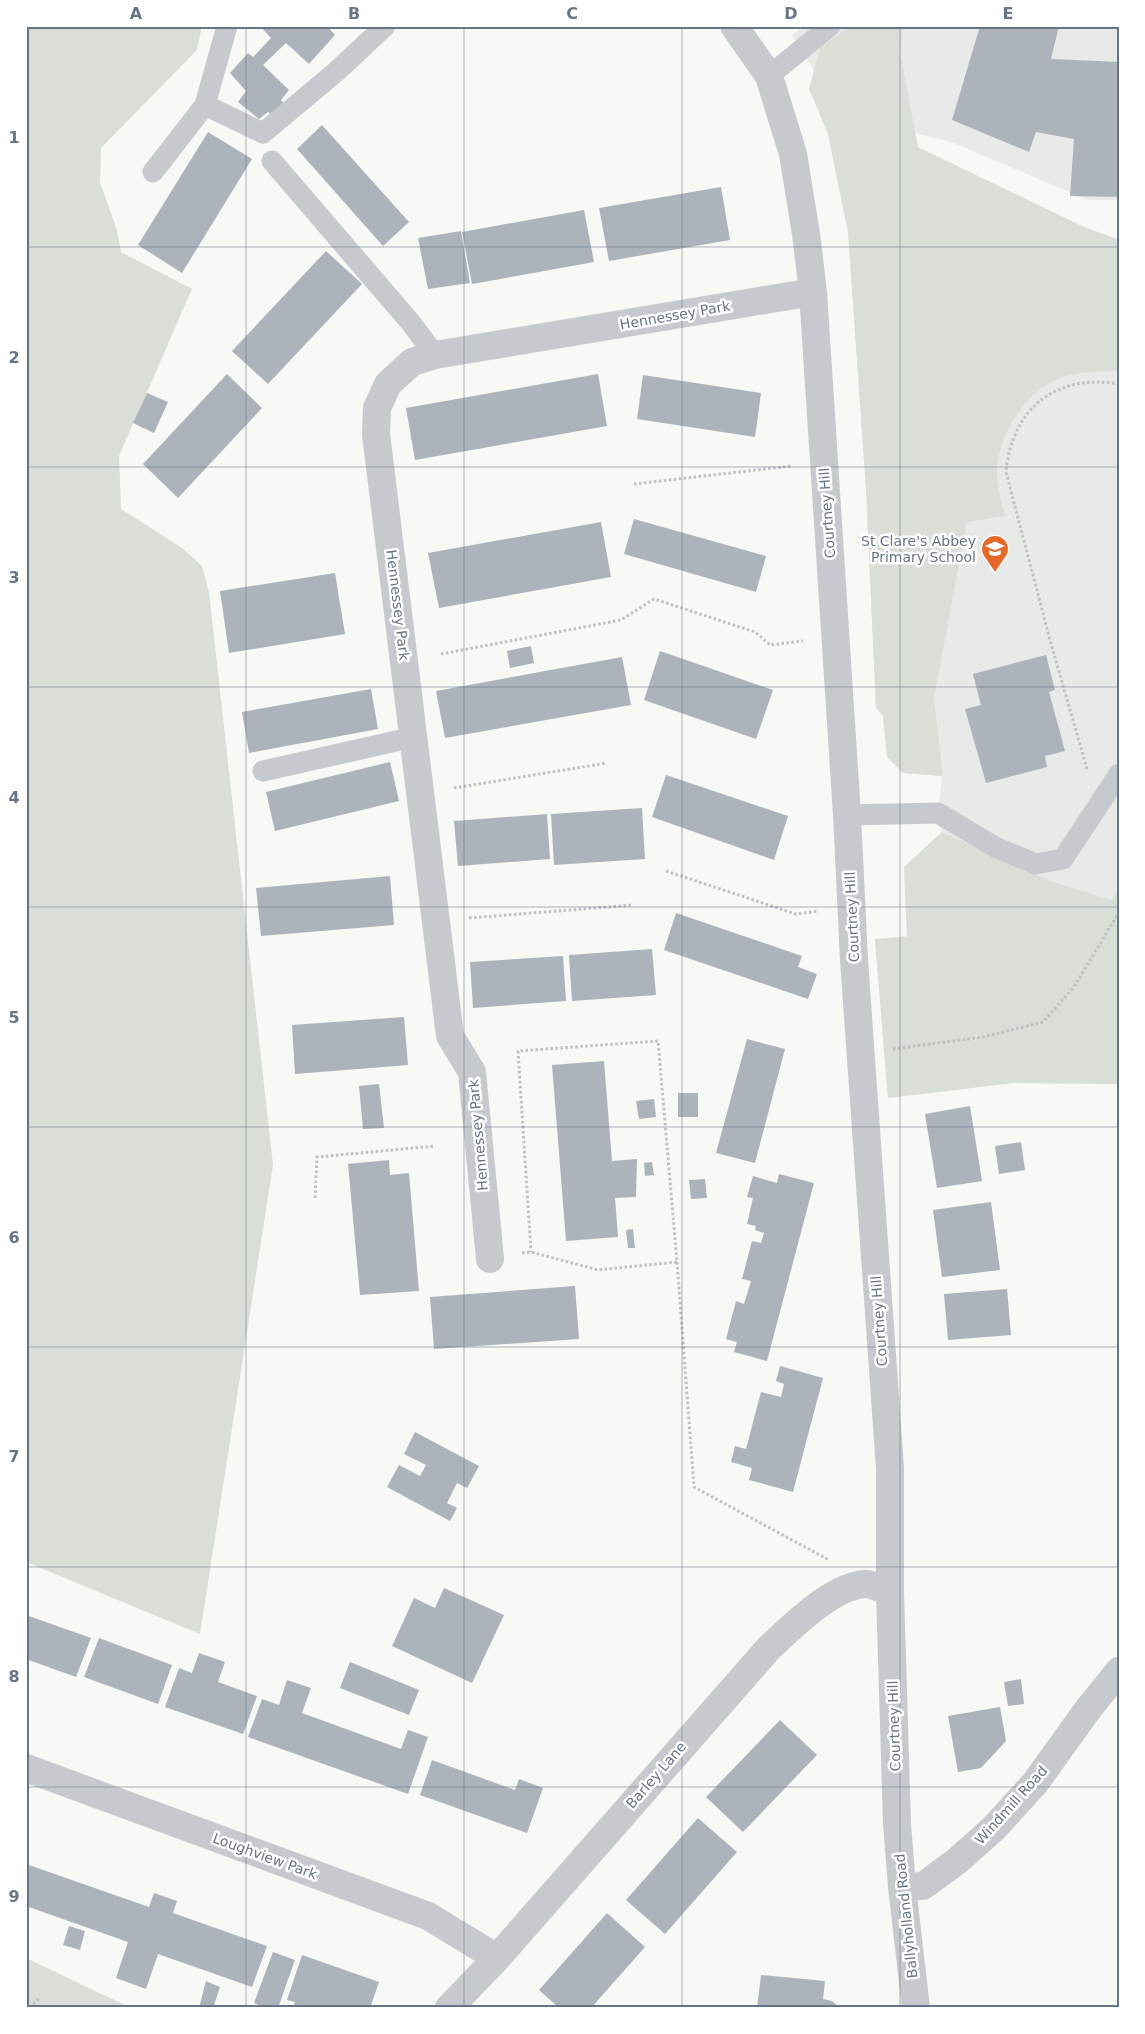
<svg xmlns="http://www.w3.org/2000/svg" width="1145" height="2034" viewBox="0 0 1145 2034" font-family="'DejaVu Sans',sans-serif">
  <rect width="100%" height="100%" fill="#f8f8f5"/>
  <path fill="#e8eae8" d="M806,26H1119V200H1088L954,143L841,114L792,35Z
    M828,134L1119,240V1084L1013,1083L888,1098L875,939L907,936L904,867L942,832L938,813L942,776L903,773L887,757L883,716L876,708L866,489L848,232Z"/>
  <path fill="#d9dfd6" d="M26,26H202L197,50L101,148L100,182L117,230L121,252L192,289L119,456L121,509L182,548L202,566L209,592L273,1165L200,1634L26,1562Z
    M850,26H902L901,57L918,147L1082,226L1119,240V371C1099,372 1076,371 1058,379C1023,393 995,440 997,478C998,490 1002,504 1005,516L967,522L934,698L943,776L903,773L887,757L883,716L876,708L866,489L848,232L828,134L809,89L820,48Z
    M942,832L1053,882L1111,900L1119,888V1084L1013,1083L888,1098L875,939L907,937L904,867Z
    M26,1958L131,2008H26Z"/>
  <path fill="#acb3ba" d="M260,26H327L335,35L309,64L286,43L263,65L289,90L281,100L286,106L273,116L268,112L259,119L238,102L246,91L230,73L248,53L253,57L271,38Z
    M980,26H1059L1051,59L1119,62V197L1070,196L1074,139L1036,132L1029,152L952,120Z
    M322,125L409,222L383,246L297,149Z
    M208,132L252,159L182,273L138,245Z
    M721,187L730,240L609,261L599,208Z
    M584,210L594,262L472,284L462,232Z
    M461,231L470,283L428,289L418,238Z
    M326,251L362,284L268,384L232,351Z
    M227,374L262,408L178,498L143,464Z
    M598,374L607,426L415,460L406,408Z
    M643,375L761,393L755,437L637,419Z
    M147,393L168,402L154,433L133,423Z
    M634,519L766,556L756,592L624,554Z
    M601,522L611,577L439,608L428,553Z
    M335,573L345,634L229,653L220,591Z
    M531,646L534,663L510,668L507,651Z
    M660,651L773,690L756,739L644,700Z
    M1046,655L1055,690L1049,692L1065,751L1045,756L1047,767L986,783L965,709L981,705L973,674Z
    M622,657L631,705L445,738L436,691Z
    M371,689L378,729L249,753L242,712Z
    M390,762L399,801L275,831L266,792Z
    M666,775L788,816L774,860L652,817Z
    M642,808L645,859L554,865L551,814Z
    M547,814L550,859L458,866L454,821Z
    M390,876L394,925L261,936L256,888Z
    M676,913L802,956L798,967L817,974L808,999L664,950Z
    M652,949L656,995L572,1001L569,955Z
    M563,956L566,1001L473,1008L470,962Z
    M404,1017L408,1065L295,1074L292,1025Z
    M747,1039L785,1049L755,1163L716,1153Z
    M604,1061L612,1161L637,1159L636,1197L615,1198L618,1237L566,1241L552,1065Z
    M379,1084L384,1128L363,1129L359,1086Z
    M678,1093H698V1117H678Z
    M654,1099L656,1117L639,1119L636,1101Z
    M970,1106L982,1181L937,1188L925,1114Z
    M1021,1142L1025,1170L999,1174L995,1146Z
    M389,1160L390,1175L409,1173L419,1291L360,1295L348,1164Z
    M652,1162L654,1175L645,1176L644,1163Z
    M779,1174L814,1183L767,1361L734,1352L737,1342L726,1339L736,1301L744,1304L751,1281L742,1279L752,1241L761,1243L764,1233L755,1230L756,1226L747,1224L753,1198L747,1197L753,1176L777,1183Z
    M705,1179L707,1198L691,1199L689,1180Z
    M991,1202L1000,1270L942,1277L933,1210Z
    M633,1229L635,1248H628L626,1230Z
    M575,1286L579,1339L434,1349L430,1297Z
    M1007,1289L1011,1335L948,1340L944,1294Z
    M780,1366L823,1378L793,1492L749,1480L752,1468L731,1462L735,1446L746,1449L761,1392L781,1397L784,1384L776,1381Z
    M415,1432L479,1466L467,1488L457,1483L447,1503L457,1508L450,1521L387,1487L399,1465L420,1476L426,1465L404,1454Z
    M444,1588L504,1615L472,1683L392,1646L414,1598L435,1608Z
    M26,1615L91,1638L76,1677L26,1659Z
    M99,1638L172,1665L158,1704L84,1677Z
    M199,1653L225,1662L218,1682L257,1696L243,1734L165,1707L179,1668L192,1673Z
    M350,1662L419,1690L409,1715L340,1688Z
    M1021,1679L1024,1704L1008,1706L1004,1682Z
    M287,1680L311,1688L302,1713L401,1749L408,1730L428,1737L408,1794L248,1737L262,1699L279,1705Z
    M1000,1707L1006,1741L981,1768L958,1772L948,1716Z
    M780,1720L817,1755L743,1832L706,1797Z
    M432,1760L515,1790L519,1779L543,1788L527,1833L420,1795Z
    M698,1818L737,1852L665,1934L626,1900Z
    M26,1864L149,1907L154,1893L177,1901L173,1913L267,1946L252,1987L158,1954L146,1989L116,1978L128,1942L26,1906Z
    M607,1913L645,1947L591,2008H559L539,1990Z
    M69,1926L85,1931L80,1950L63,1945Z
    M273,1952L295,1960L278,2008H266L254,2003Z
    M302,1955L379,1982L370,2008H293L295,2002L287,2000Z
    M761,1975L825,1981L823,1999L832,2001L840,2008H757Z
    M206,1981L220,1987L213,2008H199Z"/>
  <g fill="none" stroke-linecap="round" stroke-linejoin="round">
    <path stroke="#bec0c2" stroke-width="3" stroke-dasharray="2.5 2.5" stroke-linecap="butt" d="M634,484L791,466
      M441,654L621,620L654,599L755,632L770,645L803,641
      M1087,769L1050,640L1006,472C1012,409 1055,373 1119,384
      M454,788L607,763
      M666,871L796,914L819,911
      M469,918L633,905
      M893,1049L983,1037L1043,1022L1074,987L1119,912
      M315,1198L317,1157L435,1146
      M522,1253L531,1252L598,1270L677,1262L658,1041L518,1051L531,1252
      M677,1262L694,1487L829,1560
      M30,2008L40,1997"/>
    <path stroke="#c6c9cd" stroke-width="21" d="M769,76L830,26
      M205,105L227,26
      M272,161L411,323L435,355
      M153,172L205,105L263,133L337,71L385,26
      M263,771L414,737
      M847,815L938,813L995,847L1036,864L1063,859L1119,774"/>
    <path stroke="#c6c9cd" stroke-width="28" d="M734,26L769,76L793,154L806,234L813,292L847,815L854,960L890,1468V1592L897,1824L902,1887L916,2008
      M490,1259L472,1072L450,1036L376,434L377,408L388,384L412,362L435,355L813,292
      M26,1768L428,1916L497,1958
      M902,1887L923,1886L957,1861L994,1828L1035,1783L1089,1708L1119,1671
      M449,2008L497,1958L769,1648C792,1627 835,1583 868,1584C874,1585 883,1590 890,1592"/>
  </g>
  <path fill="none" stroke="#677586" stroke-width="1" stroke-opacity="0.55" d="M246,26V2008M464,26V2008M682,26V2008M900,26V2008M26,247H1119M26,467H1119M26,687H1119M26,907H1119M26,1127H1119M26,1347H1119M26,1567H1119M26,1787H1119"/>
  <defs>
    <symbol id="school-pin" viewBox="-11 -11 22 30"><path d="M0 17L-7.5 6A9.5 9.5 0 1 1 7.5 6Z" fill="#e56828" stroke="#fff"/><path d="M0-5L7-2L0 1L-7-2ZM-4 1L0 2.5L4 1V4Q0 6-4 4Z" fill="#fff"/></symbol>
  </defs>
  <g fill-rule="evenodd">
    <use href="#school-pin" x="979" y="533" width="32" height="43"/>
  </g>
  <g text-anchor="middle" dominant-baseline="central" stroke-width="5" stroke-linejoin="round" paint-order="stroke">
    <g font-size="14" fill="#677586" stroke="#fff">
      <text transform="translate(675 315) rotate(-10)">Hennessey Park</text>
      <text transform="translate(827 513) rotate(-94)">Courtney Hill</text>
      <text transform="translate(398 605) rotate(83)">Hennessey Park</text>
      <text transform="translate(852 917) rotate(-93)">Courtney Hill</text>
      <text transform="translate(478 1135) rotate(-95)">Hennessey Park</text>
      <text transform="translate(879 1321) rotate(-94)">Courtney Hill</text>
      <text transform="translate(894 1726) rotate(-92)">Courtney Hill</text>
      <text transform="translate(656 1775) rotate(-49)">Barley Lane</text>
      <text transform="translate(1011 1805) rotate(-48)">Windmill Road</text>
      <text transform="translate(265 1856) rotate(20)">Loughview Park</text>
      <text transform="translate(906 1916) rotate(-96)">Ballyholland Road</text>
    </g>
    <g font-size="14" fill="#677586" stroke="#fff" text-anchor="end">
      <text x="976" y="541">St Clare's Abbey<tspan x="976" dy="16">Primary School</tspan></text>
    </g>
  </g>
  <rect width="1145" height="2034" fill="none" stroke="#ffffff" stroke-width="55"/>
  <rect x="28" y="28" width="1090" height="1978" fill="none" stroke="#677586" stroke-width="2"/>
  <g font-size="16" text-anchor="middle" font-weight="bold" fill="#677586">
    <text x="136" y="19">A</text>
    <text x="354" y="19">B</text>
    <text x="572" y="19">C</text>
    <text x="791" y="19">D</text>
    <text x="1008" y="19">E</text>
    <text x="14" y="143">1</text>
    <text x="14" y="363">2</text>
    <text x="14" y="583">3</text>
    <text x="14" y="803">4</text>
    <text x="14" y="1023">5</text>
    <text x="14" y="1243">6</text>
    <text x="14" y="1462">7</text>
    <text x="14" y="1682">8</text>
    <text x="14" y="1902">9</text>
  </g>
</svg>
